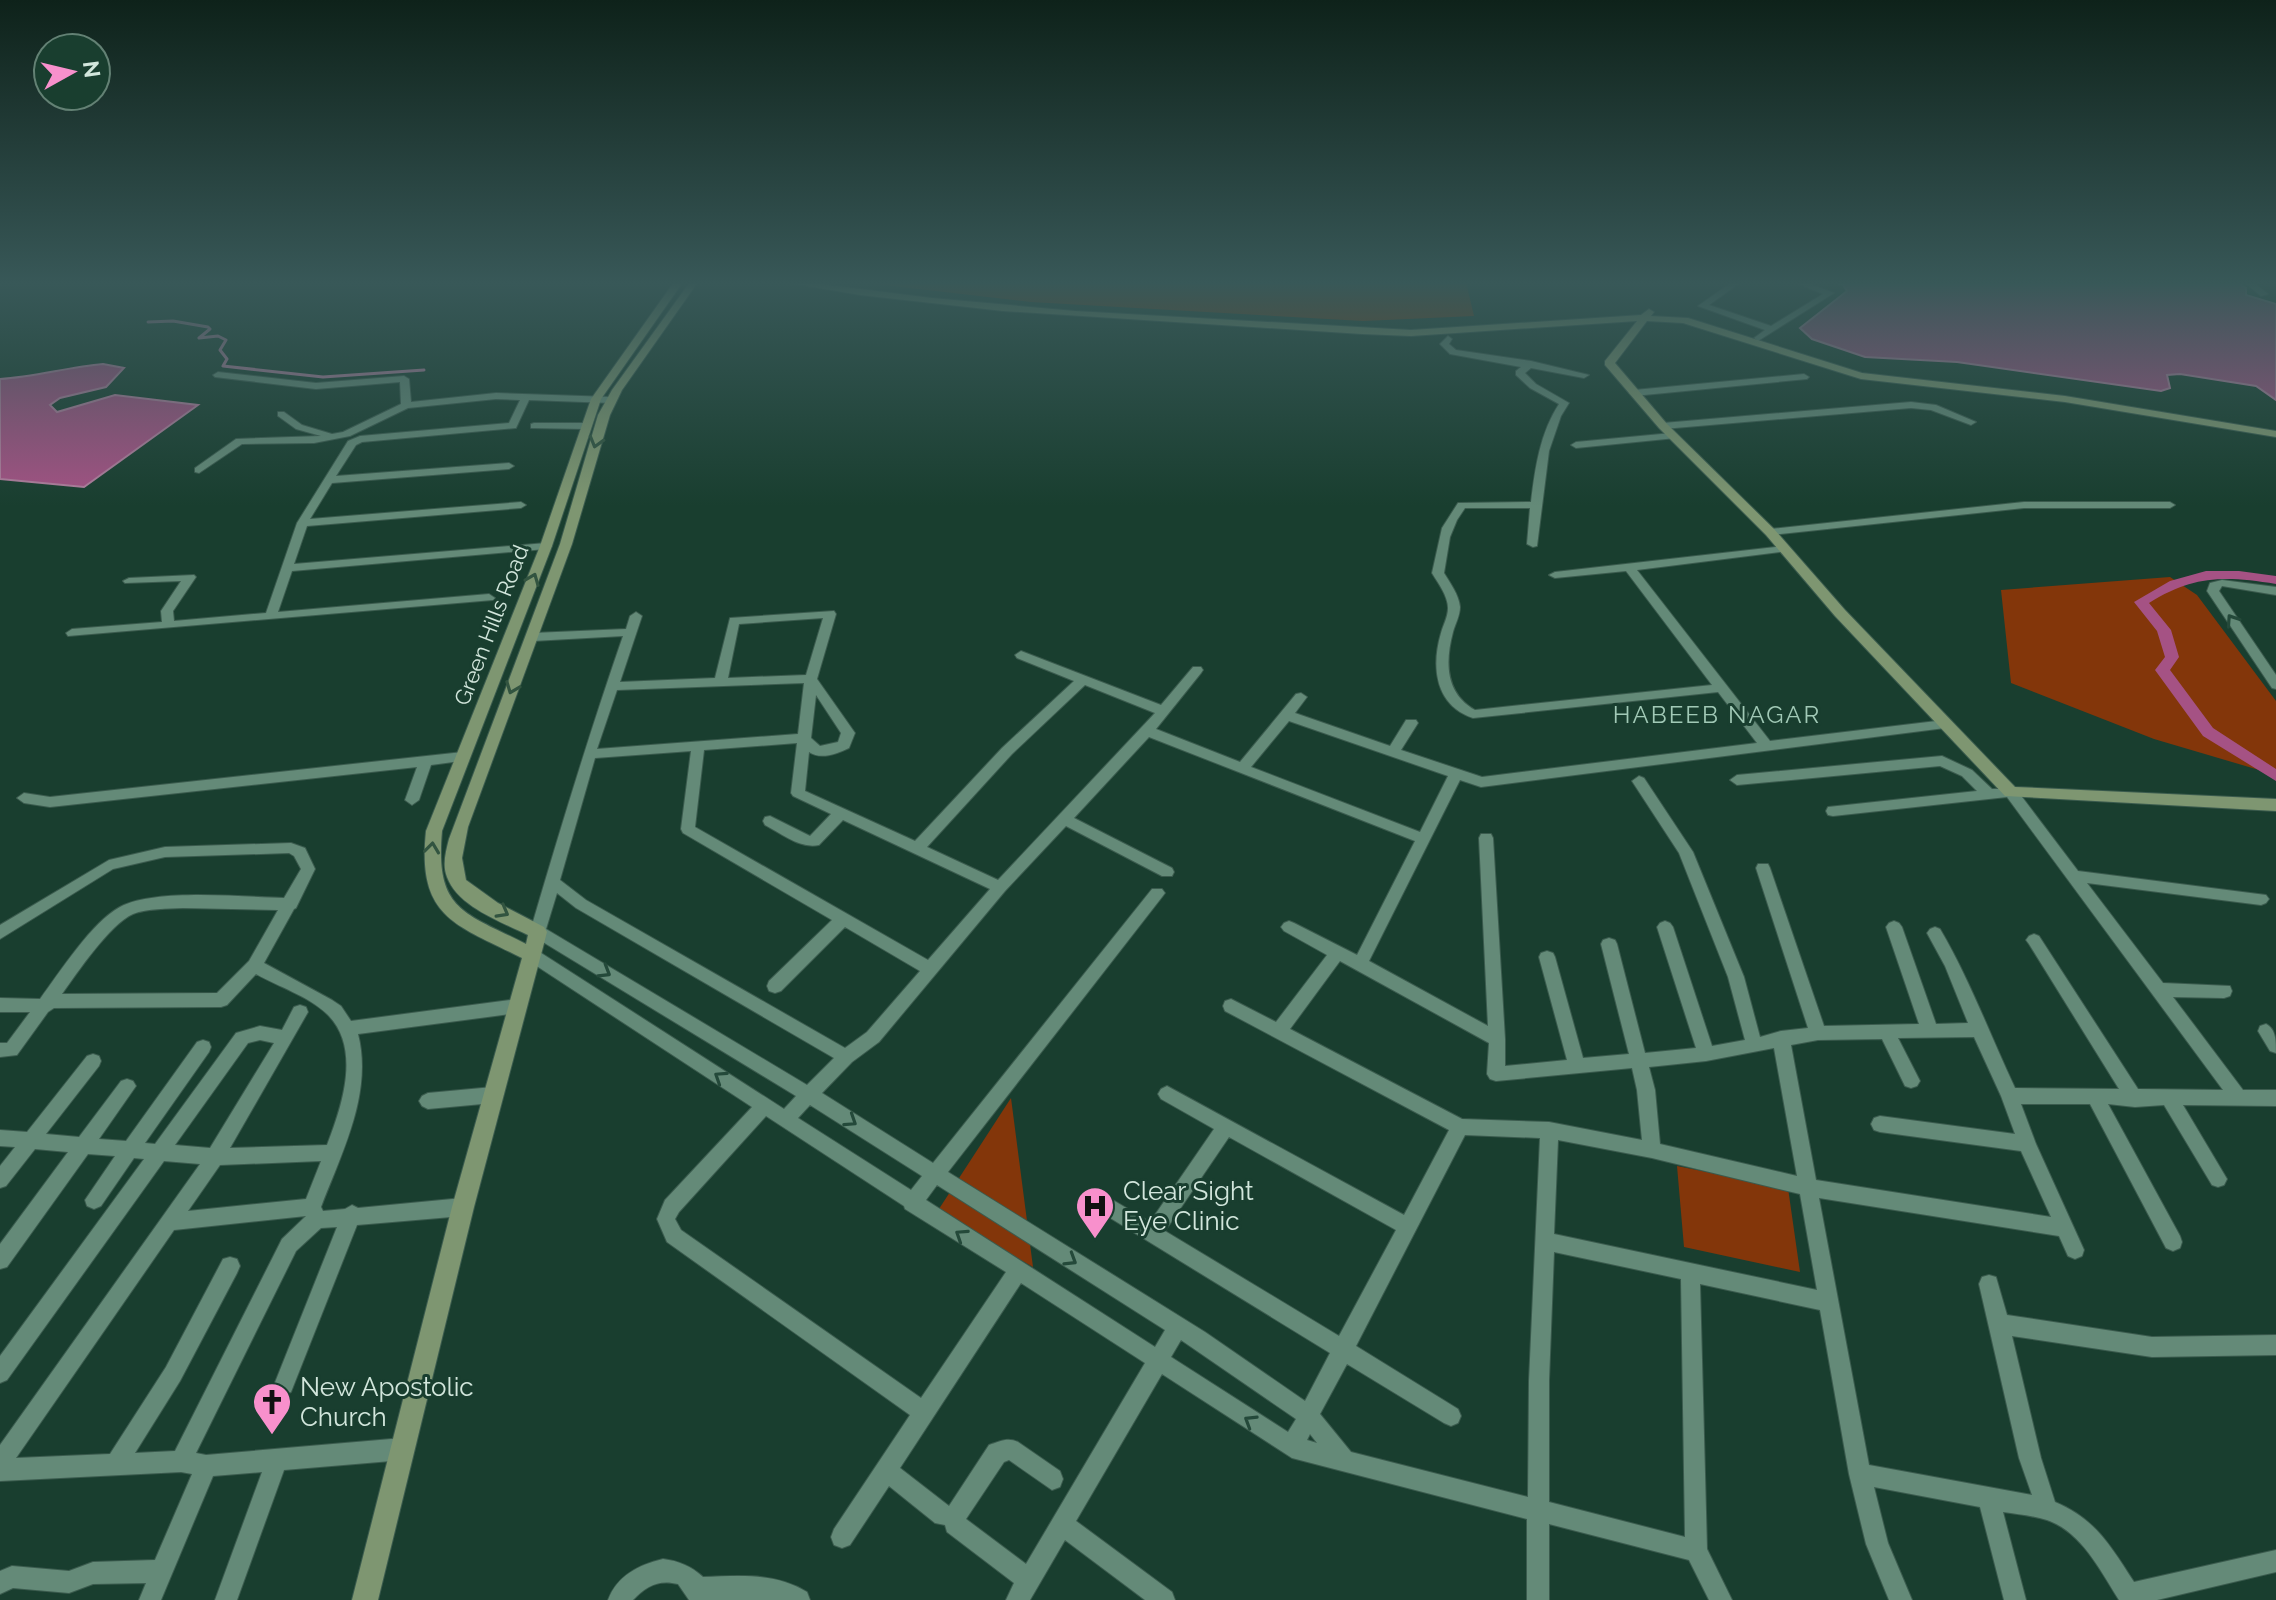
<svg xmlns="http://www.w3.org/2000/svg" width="2276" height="1600" viewBox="0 0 2276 1600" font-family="Raleway,sans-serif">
  <rect width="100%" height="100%" fill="#193e2f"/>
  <path fill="#83360a" d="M858,282H1466L1474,316L1363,321L1031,302Z
    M2170,577L2197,595L2276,701V775L2154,739L2011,683L2001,590Z
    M1011,1098L1033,1267L937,1212Z
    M1677,1166L1788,1188L1800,1272L1684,1247Z"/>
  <path fill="#a55284" stroke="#b27e9e" stroke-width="2" d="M1835,282H2237L2246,288V295L2276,304V400L2256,386L2180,374L2167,375L2170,388L2161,391L1957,362L1865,357L1812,339L1800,328L1847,291L1843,285Z
    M103,364L124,368L106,387L60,398L50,405L57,412L115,395L198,405L84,487L0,479V379C35,377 68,367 103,364Z"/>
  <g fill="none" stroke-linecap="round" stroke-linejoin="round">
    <path stroke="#b27e9e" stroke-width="3" d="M148,322L173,321L208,327L210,329L199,338L218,336L226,340L220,350L227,359L223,366L323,377L424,370"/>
    <path fill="#a55284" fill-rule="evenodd" d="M2206,571H2239L2276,576V584C2225,576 2194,575 2149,603L2171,630L2179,657L2170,670L2213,728L2276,769V781L2203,736L2155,670L2165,657L2157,631L2134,602L2170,581Z"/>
    <defs>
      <path id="street" d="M1732,282H1741L1709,305L1771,326L1823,294L1794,282H1805L1834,293L1758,341L1754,338L1765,330L1698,306Z
        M2244,282H2253L2268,294L2261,296Z
        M1448,336L1452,339L1449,344L1456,350L1531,361L1589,375L1584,378L1531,368L1525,373L1536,384L1569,403L1561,416L1549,451L1537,546L1533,547L1527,544L1530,508H1465L1457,520L1450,537L1444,573C1450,583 1459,595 1460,607C1460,616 1455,624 1453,632C1445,662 1445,693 1475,710L1712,685L1626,571L1555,578L1549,575L1555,572L1784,546L1788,547V551L1637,570L1770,741L1945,720L1952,724L1945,728L1481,787L1460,780L1369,961L1488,1026L1479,838L1481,834H1491L1493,838L1505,1039V1066L1567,1060L1539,957L1541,953L1547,951L1553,953L1555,957L1583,1058L1629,1054L1601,944L1603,940L1609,938L1615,940L1617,944L1645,1053L1696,1048L1657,927L1660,923L1665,921L1670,923L1673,927L1712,1046L1745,1040L1728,977L1679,853L1632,781L1639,776L1644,778L1693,852L1744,977L1760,1037L1781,1031L1808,1028L1756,868L1758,864H1768L1770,868L1824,1026L1919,1024L1886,927L1889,923L1894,921L1899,923L1902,927L1936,1024L1968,1023L1945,966L1927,933L1930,929L1935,927L1940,929C1970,980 1990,1035 2015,1088L2119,1089L2029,944L2026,940L2029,936L2034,934L2039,936L2138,1089L2223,1090L2007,797L1833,816L1828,815L1826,811L1828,807L1977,791L1962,776L1940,766L1737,785L1730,780L1737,775L1942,756L1972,770L1992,789H2016L2078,871L2266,895L2269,899L2266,903L2261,905L2087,883L2163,983L2230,986L2232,991L2230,996L2224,998L2173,997L2243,1090H2276V1106L2183,1105L2227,1179L2224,1185L2218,1187L2212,1185L2164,1105L2135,1107L2108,1104L2180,1236L2182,1242L2180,1248L2173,1251L2166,1248L2090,1104H2021L2036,1144L2084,1250L2082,1256L2075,1259L2068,1256L2059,1236L1819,1198L1869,1465L2032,1495L2019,1458L1979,1284L1982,1277L1989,1275L1996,1277L2007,1315L2152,1337L2276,1335V1355L2152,1357L2012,1336L2041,1458L2055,1502C2096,1519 2111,1547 2134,1582L2276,1550V1572L2157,1600H2119C2101,1572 2082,1532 2047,1520C2034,1516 2018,1514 2003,1512L2026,1600H2004L1980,1507L1874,1487L1888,1543L1912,1600H1889L1866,1544L1849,1474L1820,1310L1700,1284L1707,1549L1732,1600H1709L1689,1560L1549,1524V1600H1527V1519L1292,1458L1162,1374L1076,1521L1172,1592L1175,1600H1145L1065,1540L1030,1600H1006L1014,1583L947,1532L945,1525L935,1523L889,1486L850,1545L842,1548L834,1545L831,1537L834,1529L910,1415L667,1242L657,1219L665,1200L752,1107L526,959L524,955L526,951L532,949L538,951L784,1109L796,1096L533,936L530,932C559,833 589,734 623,636L533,641L527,637L533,633L626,629L630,616L636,612L642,616L620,682L715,678L730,618L834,611L836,614L817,679L855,733L849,748C836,754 821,760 809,752L805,791L915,841L1002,748L1074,681L1017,658L1015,655L1021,651L1161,705L1193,667H1201L1203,670L1201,673L1156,729L1240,762L1296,694L1301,693L1307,697L1295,713L1390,746L1406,720H1416L1418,723L1401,750L1482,777L1757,743L1718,692L1473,718C1435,705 1431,667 1441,633C1443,625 1448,617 1448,608C1448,596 1438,583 1432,573L1442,528L1458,503L1531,502C1535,468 1540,433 1559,404L1530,388L1516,375V371L1521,367L1450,354L1440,344ZM823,618L806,675L728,678L739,624ZM804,683L798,734L597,749L617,690ZM1085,685L1155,713L998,880L927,847L1012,754ZM816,695L841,733L838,742L820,746L811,738ZM1289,721L1448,776L1420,832L1251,767ZM1149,737L1415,841L1357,955L1294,923L1289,921L1284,923L1281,927L1284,931L1327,955L1276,1022L1231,999L1225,1001L1223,1006L1225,1011L1449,1130L1404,1215L1167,1086L1161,1089L1158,1094L1161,1099L1214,1129L1150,1222L1101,1193L1094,1196L1092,1202L1094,1208L1330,1353L1305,1401L1205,1332L948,1172L1162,897L1165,893L1162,889H1152L933,1163L822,1093L852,1062L879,1042L1005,891L1066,826L1162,876H1172L1174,872L1172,868L1074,818ZM797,743L791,793L793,796L831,814L810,836L770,816L765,817L763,821L765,825C782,834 800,849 819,845L843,820L990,889L928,960L695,827L704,750ZM691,751L681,829L683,833L832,920L769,981L767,986L769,991L775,993L781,991L845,927L920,971L867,1032L845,1048L586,900L560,880L595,758ZM557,893L576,908L834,1058L807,1085L546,929ZM1340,961L1489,1043L1487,1074L1490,1079L1496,1081L1632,1068L1637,1090L1642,1140L1549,1122L1462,1119L1290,1029ZM1974,1037L2001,1096L2015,1134L1880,1116L1874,1118L1871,1124L1874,1130L1880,1132L2021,1151L2051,1217L1816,1180L1791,1045L1818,1040L1882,1039L1905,1086L1911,1088L1917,1086L1920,1081L1898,1038ZM1774,1048L1797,1176L1660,1144L1655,1090L1649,1067L1706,1061ZM810,1105L922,1176L911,1190L798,1118ZM766,1116L904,1206L905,1209L1006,1272L921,1398L681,1230L675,1219L679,1212ZM1465,1135L1540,1138L1529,1381L1528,1497L1351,1452L1320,1414L1347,1364L1444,1423L1451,1426L1458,1423L1461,1416L1458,1409L1356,1346ZM1229,1137L1396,1230L1339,1336L1165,1231ZM1558,1140L1652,1158L1800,1194L1817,1290L1554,1234ZM937,1185L1165,1330L1155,1347L926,1200ZM1554,1252L1681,1279L1685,1537L1549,1502V1381ZM1021,1283L1145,1363L1026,1564L966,1519L1004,1462L1009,1460L1052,1490L1060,1487L1063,1479L1060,1471L1018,1442C1008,1437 1000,1441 989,1445L949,1506L900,1468ZM1181,1340L1296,1419L1288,1432L1171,1357ZM1310,1434L1317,1443L1307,1440Z
        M218,372L316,383L404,376L409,379L411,402L496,393L611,397L616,400L611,403L529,400L516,428L362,442L356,445L336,476L509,463L514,466L509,469L332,483L310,519L521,502L526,505L521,508L307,526L294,564L546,543L552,546L546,549L292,571L278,612L489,594L495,598L493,600L68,636L66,633L72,629L162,622L161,611L181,581L125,583L123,581L129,578L194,575L196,577L173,611L174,621L266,613L297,523L348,441L360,436L509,423L520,400L496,399L408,408L350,436L314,443L242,444L199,473L195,472V468L236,439L321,436L296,429L278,416V412H284L302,425L332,434L343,432L401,404L400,382L316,389L215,377L213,375Z
        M1804,374L1809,377L1807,379L1634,396L1629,393L1634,390Z
        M1911,402L1936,405L1976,422L1971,425L1931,410L1911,408L1663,429L1658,426L1663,423Z
        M534,423H586L591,426L586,429L531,428V424Z
        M1672,433L1676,434V438L1576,448L1571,445L1576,442Z
        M2024,502H2170L2175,505L2170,508H2024L1770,535L1764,532L1770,529Z
        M2222,580L2276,587V595L2222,586L2219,591L2276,675V689L2272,688L2207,591L2210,583Z
        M463,752L470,757L468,760L431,765L419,800L412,805L405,800L417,767L50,807L24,803L17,798L24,793L50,797Z
        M291,843L305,848L315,869L296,908L294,909L264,963L332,1000L341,1006L351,1021L518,999L524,1001L526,1006L524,1011L518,1013L358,1034C373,1093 342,1152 321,1207L323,1211L345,1209L352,1205L358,1208L463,1198L470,1201L472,1207L470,1213L463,1216L357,1225L291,1392L284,1395L277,1392L274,1385L337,1227L321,1228L296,1251L196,1453L206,1455L403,1438L410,1442L414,1449L410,1456L403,1460L284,1470L237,1600H215L262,1472L213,1476L161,1600H139L146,1583L93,1584L69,1593L13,1588L0,1594V1571L12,1566L69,1571L93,1562L155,1560L192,1474L181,1472L0,1481V1445L200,1164L164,1161L7,1380L0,1383V1356L144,1159L134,1158L101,1206L94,1209L87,1206L85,1200L115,1156L88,1154L7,1267L0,1269V1244L68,1152L35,1149L6,1186L0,1188V1166L15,1147L0,1146V1130L27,1132L87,1056L93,1054L99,1056L101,1061L99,1066L46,1134L79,1137L121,1081L127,1079L133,1081L136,1086L99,1139L126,1141L197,1042L203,1040L209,1042L211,1047L209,1052L145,1143L155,1144L236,1033L260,1026L282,1030L294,1007L300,1005L306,1007L308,1012L230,1148L327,1145C342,1106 362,1048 327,1014C308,996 279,987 256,974L227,1005L221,1007L54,1008L48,1012L17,1055L0,1057V1043H7L30,1012H0V998L40,999C59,973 92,922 120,907C155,888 243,897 284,898L301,869L294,856L289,853L165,857L113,869L0,939V925L109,860L165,847ZM183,908L278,910L249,961L217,993L62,994C77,973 110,924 133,914C148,908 167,909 183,908ZM260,1040L274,1043L210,1148L175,1145L248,1043ZM321,1161L306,1199L188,1211L220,1165ZM306,1216L282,1239L175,1451L135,1453L180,1381L237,1273L240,1266L237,1259L230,1257L223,1259L166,1367L110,1454L16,1458L174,1230Z
        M2266,1024C2276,1029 2276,1041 2276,1053L2270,1051L2258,1031L2260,1026Z
        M493,1087L499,1090L502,1095L499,1100L493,1103L428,1109L422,1106L419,1101L422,1096L428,1093Z
        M663,1559C679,1561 691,1566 703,1577C739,1576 775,1572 807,1592L810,1600H689L678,1584C659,1579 646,1586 633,1600H608C617,1576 638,1565 663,1559Z"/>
      <path id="secondary" d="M674,282H683L601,399L552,546L442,831C435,910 463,912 526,944L528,935C502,922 458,907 447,877C442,865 446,851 449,839L560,544L598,415L612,390L690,282H698L622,390L610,415L572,544L468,827L462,858L466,880L498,903L544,927L547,932L474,1207L378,1600H352L452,1207L522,958C455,924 417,918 426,831L540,546L591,399Z
        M784,282H805L932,298L1075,311L1411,330L1641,315L1649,309L1654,312L1651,316L1688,318L1862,373L2065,396L2276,431V437L2065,402L1861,379L1683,323L1647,321L1615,363L1667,424L1774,529L1845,610L2015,787L2276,799V811L2005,796L1835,616L1766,535L1659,428L1605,365V361L1637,321L1411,336L1362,334L1003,311L860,295Z"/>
    </defs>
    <use href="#street" stroke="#3b5b4e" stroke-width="2"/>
    <use href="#secondary" stroke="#3b5b4e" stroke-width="2"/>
    <use href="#street" fill="#648a78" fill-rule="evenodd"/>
    <use href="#secondary" fill="#7e9671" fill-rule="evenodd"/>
  </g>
  <defs><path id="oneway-chevron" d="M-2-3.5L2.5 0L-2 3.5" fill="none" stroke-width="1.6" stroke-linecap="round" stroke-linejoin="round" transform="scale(2)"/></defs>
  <g stroke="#325440">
    <use href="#oneway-chevron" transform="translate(596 442) rotate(106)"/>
    <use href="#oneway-chevron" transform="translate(533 579) rotate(-68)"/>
    <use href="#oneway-chevron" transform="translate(512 688) rotate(111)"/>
    <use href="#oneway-chevron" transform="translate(432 848) rotate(-83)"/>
    <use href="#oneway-chevron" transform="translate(503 912) rotate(29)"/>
  </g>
  <g stroke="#24493a">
    <use href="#oneway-chevron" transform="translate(2232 620) rotate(-124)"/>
    <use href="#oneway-chevron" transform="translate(605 972) rotate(31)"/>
    <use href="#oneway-chevron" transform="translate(720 1077) rotate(-147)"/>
    <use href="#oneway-chevron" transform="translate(851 1121) rotate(33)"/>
    <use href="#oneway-chevron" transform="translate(961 1235) rotate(-147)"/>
    <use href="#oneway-chevron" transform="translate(1071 1260) rotate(32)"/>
    <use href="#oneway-chevron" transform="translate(1250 1421) rotate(-148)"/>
  </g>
  <linearGradient id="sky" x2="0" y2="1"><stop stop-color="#0e221a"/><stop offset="0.56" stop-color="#385858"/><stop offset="1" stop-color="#385858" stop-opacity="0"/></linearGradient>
  <rect width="2276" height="506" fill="url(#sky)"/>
  <defs>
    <symbol id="hospital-pin" viewBox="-11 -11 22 30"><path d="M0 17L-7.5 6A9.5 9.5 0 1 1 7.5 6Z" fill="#f890cc" stroke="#193e2f"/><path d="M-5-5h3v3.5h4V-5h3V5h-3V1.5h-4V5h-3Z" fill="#111"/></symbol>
    <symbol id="church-pin" viewBox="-11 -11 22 30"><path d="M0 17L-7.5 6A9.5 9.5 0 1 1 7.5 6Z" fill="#f890cc" stroke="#193e2f"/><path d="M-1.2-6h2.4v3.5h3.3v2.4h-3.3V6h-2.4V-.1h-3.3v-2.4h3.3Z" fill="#111"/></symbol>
  </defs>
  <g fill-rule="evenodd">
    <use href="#hospital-pin" x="1073" y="1184" width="44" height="60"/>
    <use href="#church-pin" x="250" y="1380" width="44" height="60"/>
  </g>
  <g text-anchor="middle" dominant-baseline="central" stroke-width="6" stroke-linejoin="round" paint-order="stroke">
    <g font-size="22" fill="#d2e6dc" stroke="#193e2f">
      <text transform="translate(491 625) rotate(-69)">Green Hills Road</text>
    </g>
    <g font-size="24" letter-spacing="2" fill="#a1c9b6" stroke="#193e2f">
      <text x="1717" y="714">HABEEB NAGAR</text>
    </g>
    <g font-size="26" fill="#d2e6dc" stroke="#193e2f" text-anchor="start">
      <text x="1123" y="1191">Clear Sight<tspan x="1123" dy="30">Eye Clinic</tspan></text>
      <text x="300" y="1387">New Apostolic<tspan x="300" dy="30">Church</tspan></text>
    </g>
  </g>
  <g transform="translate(72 72) rotate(82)"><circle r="38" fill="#193e2f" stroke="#638174" stroke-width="2"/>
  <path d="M0-6L14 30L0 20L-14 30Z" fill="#f890cc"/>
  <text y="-12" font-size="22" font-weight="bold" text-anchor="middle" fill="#d2e6dc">N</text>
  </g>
</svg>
